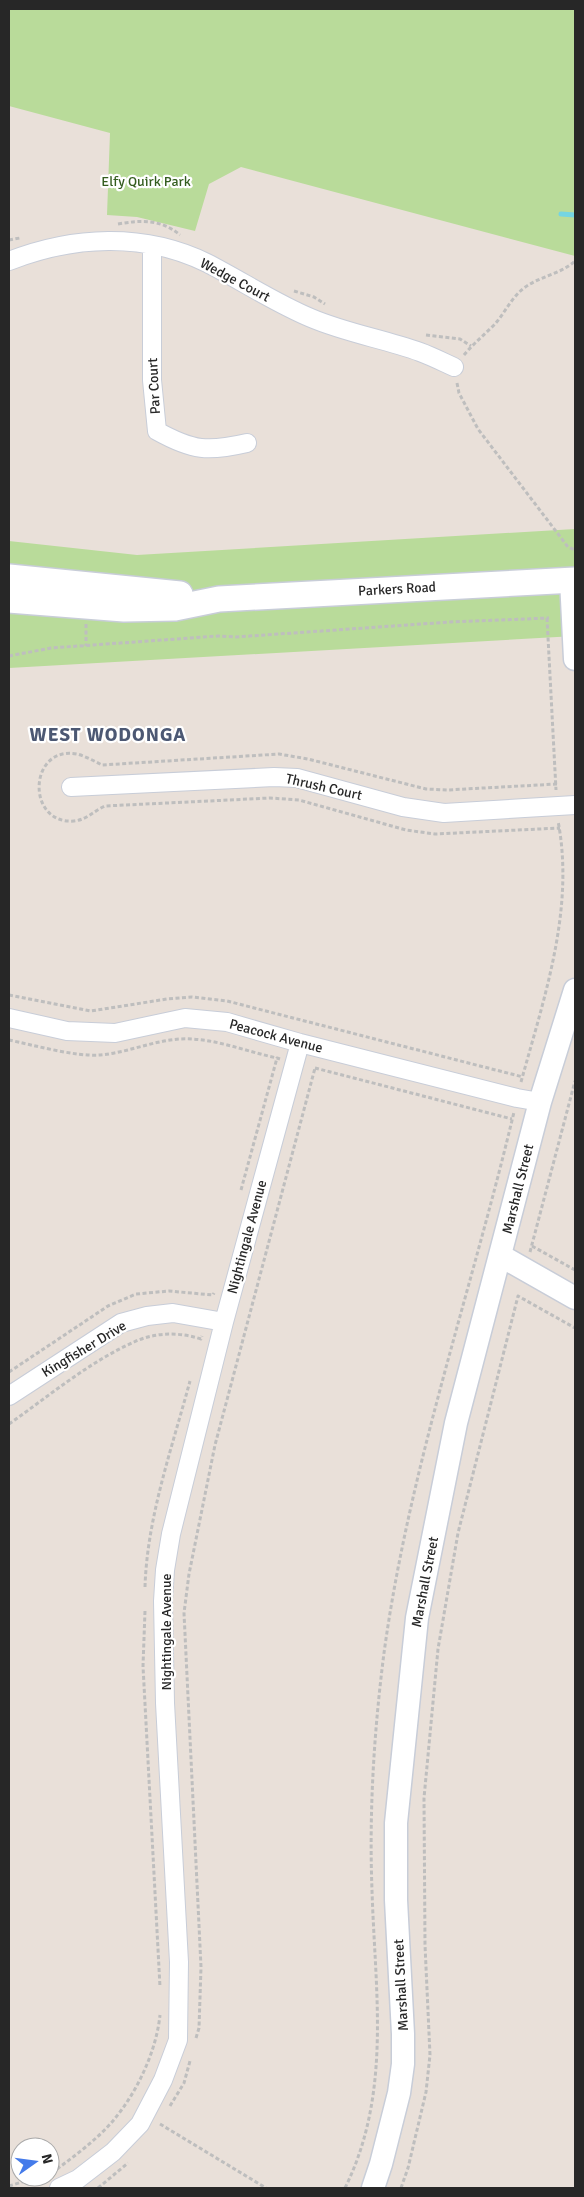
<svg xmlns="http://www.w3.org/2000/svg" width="584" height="2197" viewBox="0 0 584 2197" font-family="Signika,sans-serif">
  <rect width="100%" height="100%" fill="#e9e0d9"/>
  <path fill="#b9db9a" d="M9,9H575V256L241,167L209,184L195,231L137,217L107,215L110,133L9,106Z
    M575,529V636L9,668V541L137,555Z"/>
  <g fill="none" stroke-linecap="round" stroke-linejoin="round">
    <path stroke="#74d5e3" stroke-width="5" d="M561,214L575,215"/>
    <defs>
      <path id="minor" d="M152,245V380L157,431C193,451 208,452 247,443
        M9,261C73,236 144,232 207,263C242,281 275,303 311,318C346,333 384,339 420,352C431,356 443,362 454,367
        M71,787L274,777L297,778L403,807L444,813L575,805
        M9,1018L67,1031L115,1033L185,1018L227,1022L300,1043L517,1098L540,1102
        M9,1396L121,1323L147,1316L173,1313L224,1322
        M59,2188L78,2179L113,2152L140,2124L163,2080L178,2040L179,1962L165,1703L163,1601L165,1570L171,1534L224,1322L300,1043"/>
      <path id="tertiary" d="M571,580L575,659
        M501,1256L575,1298
        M373,2188L381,2164L399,2093L403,2064V2034L396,1900V1823L417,1618L456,1423L540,1102L575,990"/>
      <path id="secondary" d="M9,577L180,594
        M9,600L124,609L175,608L219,599L575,580"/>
    </defs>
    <use href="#minor" stroke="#c8cdd8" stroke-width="20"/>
    <use href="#tertiary" stroke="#c8cdd8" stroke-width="25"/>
    <use href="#secondary" stroke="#c8cdd8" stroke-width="28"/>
    <path stroke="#bebebe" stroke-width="3" stroke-dasharray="4 2.5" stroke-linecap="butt" d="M118,224C141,220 161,219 180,235
      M9,240L20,238
      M294,291L314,297L325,304
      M426,335L460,339L471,346
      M464,355C473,344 484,335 494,325C505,313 511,298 524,288C540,276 561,274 575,261
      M457,383L459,393L478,429L568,547L575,550
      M547,618L556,790
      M86,624V646
      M9,656L51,648L218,636L236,637L450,622L549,618
      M557,784L447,790L426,789L308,759L279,754L102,765C94,761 85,756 77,754C28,745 26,825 74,821C86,820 94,811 105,806L270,798L299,800L406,830L435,834L560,828
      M9,995L91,1011L167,999L192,997L227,1001L523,1077
      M9,1040C33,1045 76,1057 100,1055C126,1053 152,1041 179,1039C212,1037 244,1051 277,1058
      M315,1068L512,1119
      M521,1082C544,998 575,909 558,821
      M241,1190L277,1058L280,1059
      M532,1246L575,1270
      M530,1252L575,1081
      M9,1372L108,1306L136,1294L169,1291L213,1295L214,1293
      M9,1424C49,1396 89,1362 134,1342C155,1332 180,1332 201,1339L202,1336
      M145,1587C147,1518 172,1448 190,1381
      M145,1611L143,1666L160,1987
      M196,2038L199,2028L201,1967L184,1613L189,1574L215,1445L315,1068
      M170,2106L184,2083L190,2061
      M160,2124L266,2188
      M57,2169C76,2155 96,2140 112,2122C136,2094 156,2053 160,2015
      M9,2186L38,2177
      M98,2188L128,2163
      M345,2188C392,2093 375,1992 372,1890C369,1812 374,1731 384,1653C409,1469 471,1293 514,1112
      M401,2188L408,2168L426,2092L430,2055L425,1945L424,1798L438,1649L458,1533L518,1296L575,1328"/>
    <use href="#minor" stroke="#fff" stroke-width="18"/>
    <use href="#tertiary" stroke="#fff" stroke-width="22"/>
    <use href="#secondary" stroke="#fff" stroke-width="25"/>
  </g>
  <g text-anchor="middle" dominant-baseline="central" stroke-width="4.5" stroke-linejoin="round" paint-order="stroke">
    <g font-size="14" fill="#345d1f" stroke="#fff">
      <text x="146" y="181">Elfy Quirk Park</text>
    </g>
    <g font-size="14" fill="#272727" stroke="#fff">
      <text transform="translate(235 280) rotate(28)">Wedge Court</text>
      <text transform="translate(154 386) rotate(-93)">Par Court</text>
      <text transform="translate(397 589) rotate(-3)">Parkers Road</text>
      <text transform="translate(324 787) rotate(13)">Thrush Court</text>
      <text transform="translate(276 1036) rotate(15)">Peacock Avenue</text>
      <text transform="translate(518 1189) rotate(-76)">Marshall Street</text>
      <text transform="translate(247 1237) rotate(-75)">Nightingale Avenue</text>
      <text transform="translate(84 1349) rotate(-31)">Kingfisher Drive</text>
      <text transform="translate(425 1582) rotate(-79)">Marshall Street</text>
      <text transform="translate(166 1632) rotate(-90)">Nightingale Avenue</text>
      <text transform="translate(401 1985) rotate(-93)">Marshall Street</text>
    </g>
    <g font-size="19" font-weight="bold" letter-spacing="1" fill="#4c5873" stroke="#fff">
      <text x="108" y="735">WEST WODONGA</text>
    </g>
  </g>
  <rect width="584" height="2197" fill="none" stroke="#272727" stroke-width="20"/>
  <g transform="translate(35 2162) rotate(76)"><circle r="24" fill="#ffffff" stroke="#a9a9a9"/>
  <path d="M0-4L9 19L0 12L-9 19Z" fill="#457bea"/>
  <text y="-8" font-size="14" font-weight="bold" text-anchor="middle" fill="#272727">N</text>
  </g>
</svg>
